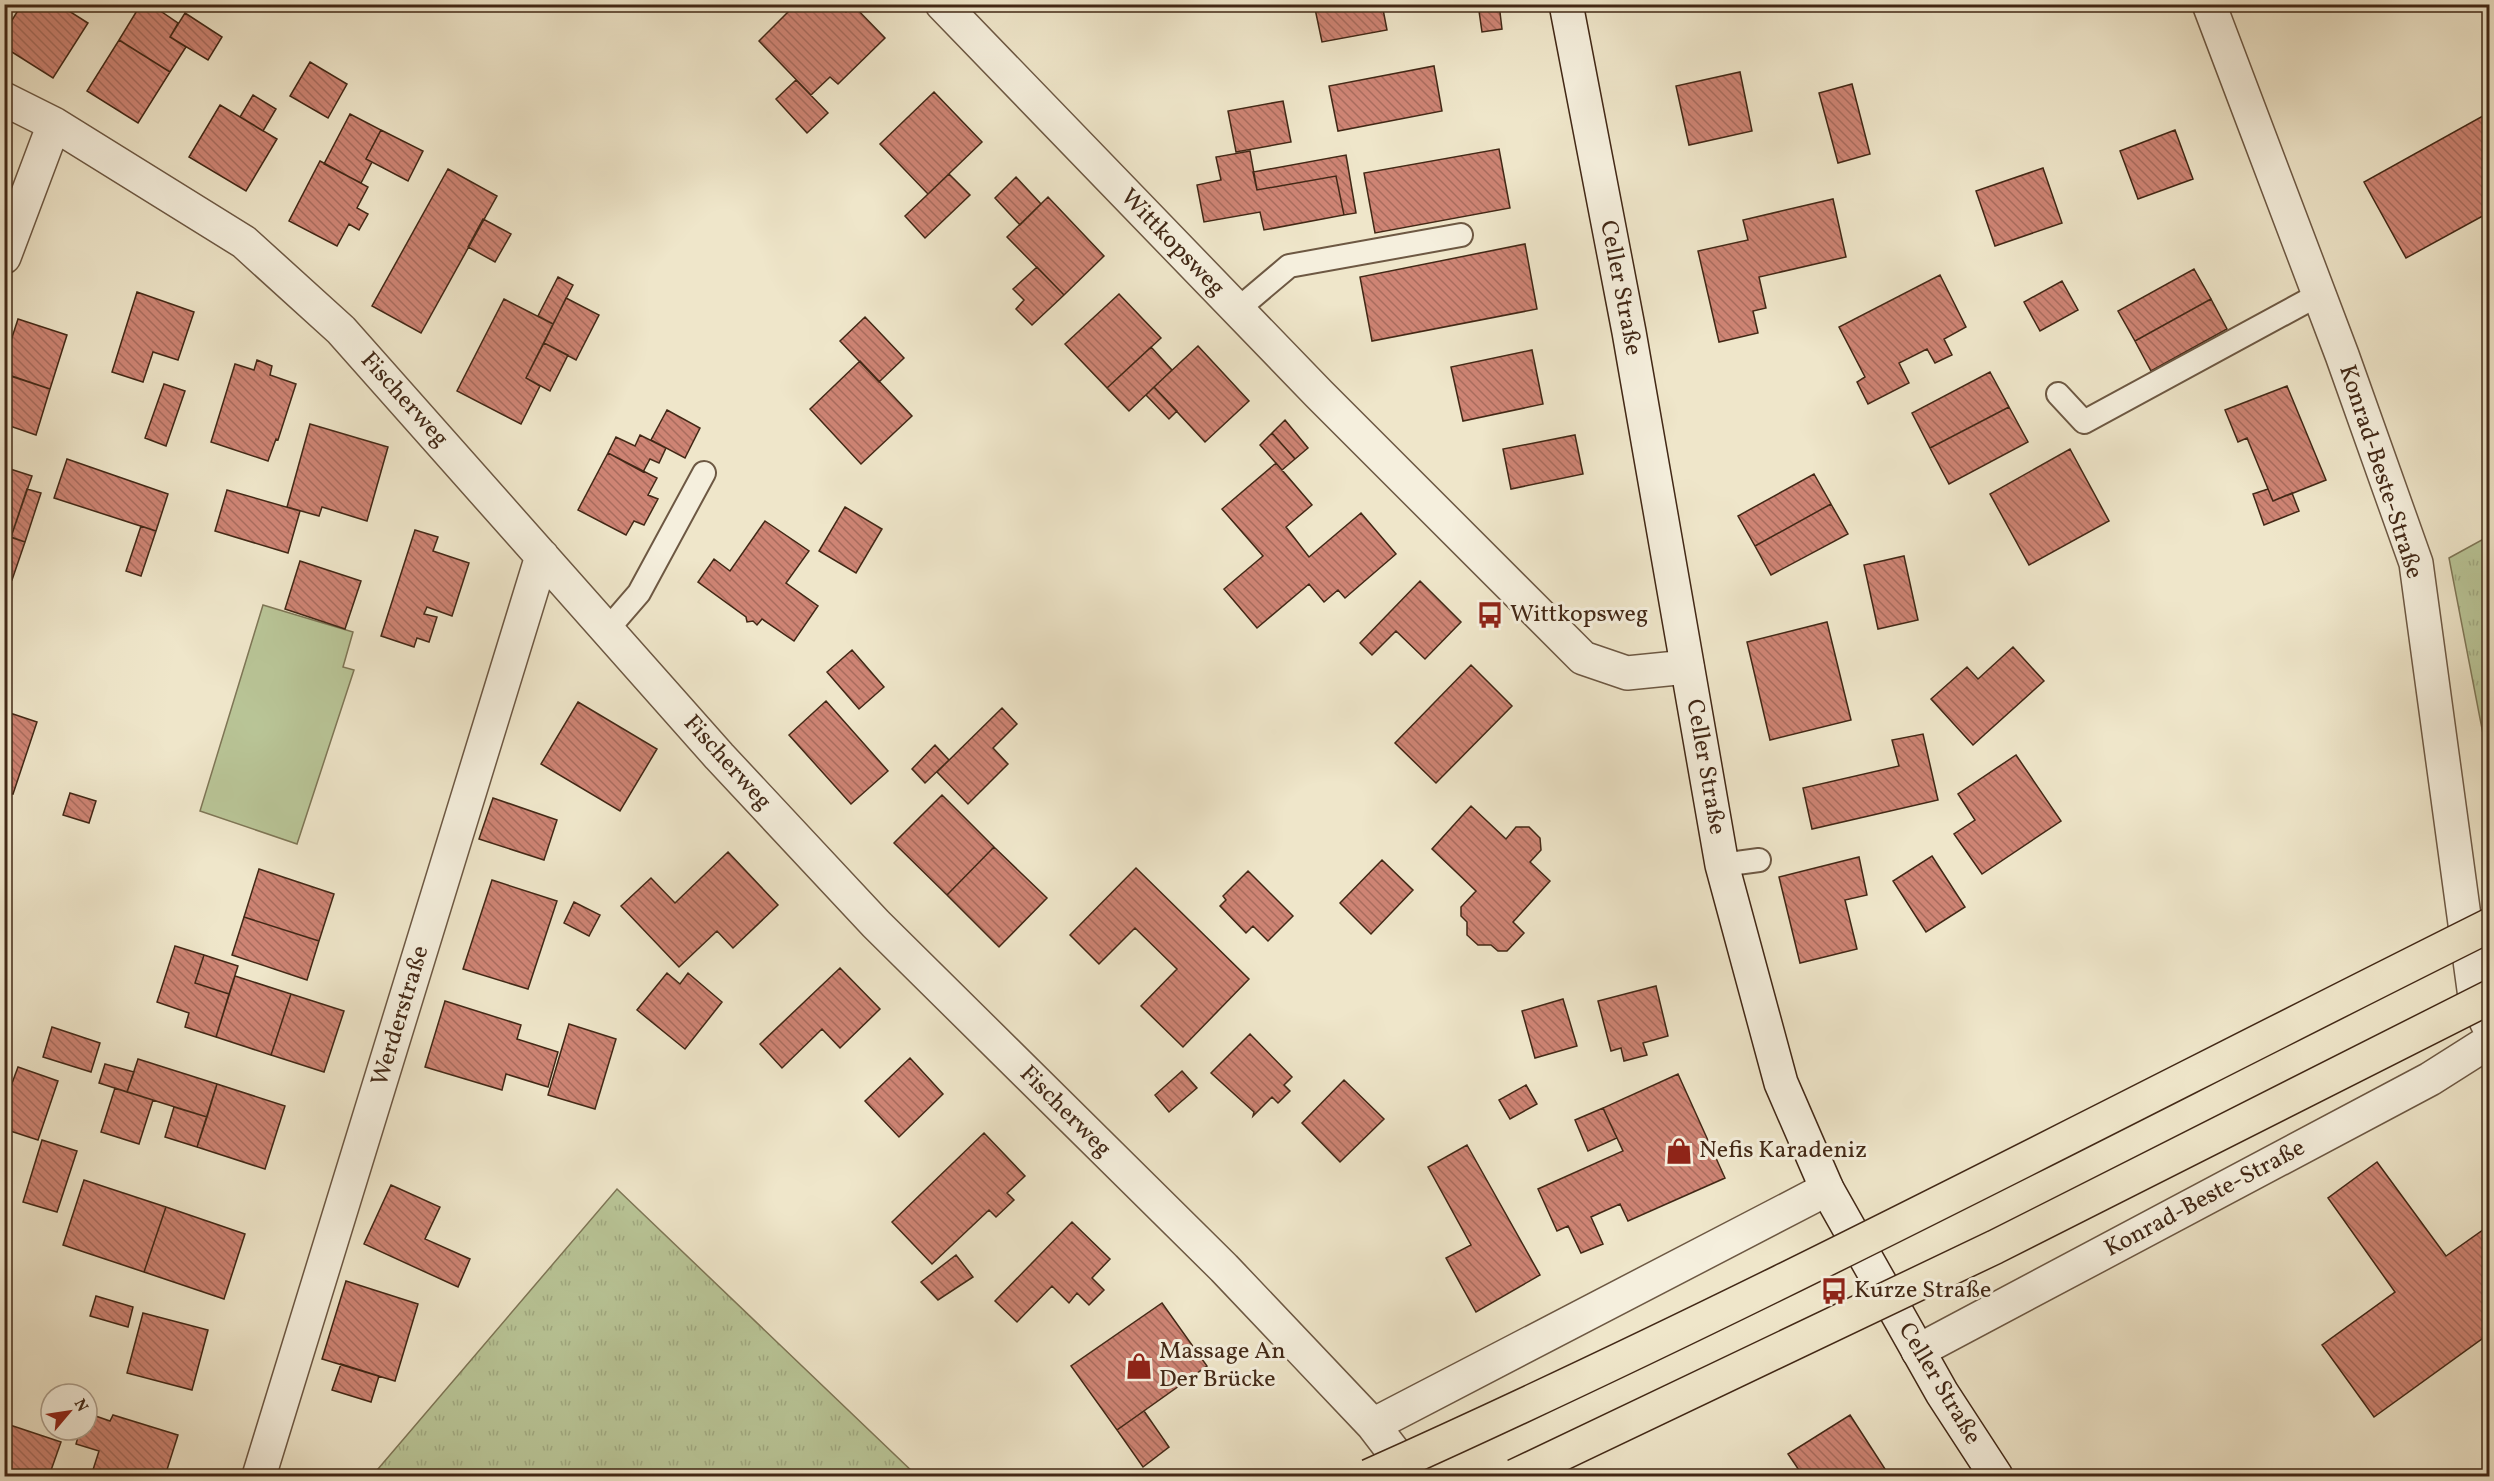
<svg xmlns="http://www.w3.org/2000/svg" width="2494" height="1481" viewBox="0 0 2494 1481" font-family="Vollkorn,serif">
  <defs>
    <pattern id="grass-tufts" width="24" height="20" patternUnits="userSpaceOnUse" patternTransform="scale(1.5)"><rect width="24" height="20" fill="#b9c597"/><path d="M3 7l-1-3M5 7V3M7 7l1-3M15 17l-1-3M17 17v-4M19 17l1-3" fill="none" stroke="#a0a981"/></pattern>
    <pattern id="building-back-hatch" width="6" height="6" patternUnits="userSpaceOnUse" patternTransform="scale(1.5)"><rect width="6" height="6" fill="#ce8474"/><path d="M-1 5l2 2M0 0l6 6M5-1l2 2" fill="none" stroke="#a96c5e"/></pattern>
  </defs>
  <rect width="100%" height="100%" fill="#efe6ca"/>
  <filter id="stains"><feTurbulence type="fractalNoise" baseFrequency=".00333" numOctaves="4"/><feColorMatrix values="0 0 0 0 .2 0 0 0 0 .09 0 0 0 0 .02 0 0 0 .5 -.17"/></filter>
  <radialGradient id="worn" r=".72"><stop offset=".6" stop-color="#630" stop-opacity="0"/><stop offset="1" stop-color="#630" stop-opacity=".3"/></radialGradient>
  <path fill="url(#grass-tufts)" stroke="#7e7656" stroke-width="1.5" d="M2489,536V765L2449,558Z
    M617,1189L917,1476H372Z"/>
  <path fill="#b9c597" stroke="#7e7656" stroke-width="1.5" d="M263,605L353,632L343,667L354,670L297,844L200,811Z"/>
  <path fill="url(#building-back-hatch)" stroke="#422816" stroke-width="1.5" d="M22,4H58L88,23L53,78L4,47V33Z
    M141,4H150L178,23L170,37L186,47L170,72L119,40Z
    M796,4H839L846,12L853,5L885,38L838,84L830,77L811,95L759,41Z
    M1314,4H1382L1387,30L1322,42Z
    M1478,4H1499L1502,29L1482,32Z
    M185,13L222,37L208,60L170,37Z
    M119,40L170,72L138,123L87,91Z
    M310,62L347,84L328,118L290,96Z
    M1434,66L1442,111L1338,131L1329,86Z
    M1740,72L1752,131L1689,145L1676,86Z
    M796,80L828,113L807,133L776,99Z
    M1852,84L1870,154L1838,163L1819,93Z
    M934,92L982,142L928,194L880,144Z
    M253,95L276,109L263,131L240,117Z
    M1283,101L1291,142L1236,152L1228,111Z
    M220,105L277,139L246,191L189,157Z
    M2490,112V212L2406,258L2364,182Z
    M350,114L381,130L366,159L372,162L361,183L324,164Z
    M381,130L423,151L408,181L366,159Z
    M2175,130L2193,179L2138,199L2120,151Z
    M1499,149L1510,208L1375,233L1364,173Z
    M1250,151L1257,190L1336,176L1344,215L1264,230L1260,212L1204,222L1197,185L1221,180L1216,157Z
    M1346,155L1356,213L1344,215L1336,176L1257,190L1253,172Z
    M320,161L368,187L357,208L368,214L359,230L349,224L337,246L289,221Z
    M2043,168L2062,223L1995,246L1976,191Z
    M448,169L497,196L421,333L372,306Z
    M949,174L970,195L925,238L905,216Z
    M1016,177L1041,204L1020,225L995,198Z
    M1048,197L1104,256L1064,295L1007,237Z
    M1833,199L1846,257L1759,277L1766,308L1753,311L1758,333L1719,342L1698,251L1748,240L1743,220Z
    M483,219L511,234L495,262L468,247Z
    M1525,244L1537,309L1372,341L1360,277Z
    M1037,267L1064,295L1032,325L1016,309L1024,300L1013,289Z
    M2194,269L2211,299L2135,341L2118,311Z
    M1940,275L1966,327L1944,339L1952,355L1935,363L1927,349L1899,363L1909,383L1868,404L1857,382L1865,377L1839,327Z
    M558,277L573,285L553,324L538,316Z
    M2062,281L2078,310L2040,331L2024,302Z
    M137,292L194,312L178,360L153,352L143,382L112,372Z
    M1119,294L1161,338L1107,388L1065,344Z
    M566,298L599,315L576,360L544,343Z
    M504,299L553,324L526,378L540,386L521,424L457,391Z
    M2211,299L2227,329L2151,371L2135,341Z
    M865,317L904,358L879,382L840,341Z
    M18,319L67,335L50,389L4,374V362Z
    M544,343L568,355L550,391L526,378Z
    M1198,346L1249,401L1205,442L1154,387Z
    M1151,347L1172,370L1129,411L1107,388Z
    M1532,350L1543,404L1463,421L1451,367Z
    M257,360L272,366L270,375L296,384L278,440L276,439L268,461L211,442L235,364L254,370Z
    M860,361L912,416L861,464L810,409Z
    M1990,372L2009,407L1930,448L1912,413Z
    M9,375L50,389L36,435L4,424V388Z
    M164,384L185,391L166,446L145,438Z
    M2287,386L2326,480L2273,501L2247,438L2238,442L2225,410Z
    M1154,387L1177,411L1169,419L1146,395Z
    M2009,407L2028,442L1949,484L1930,448Z
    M667,410L700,428L685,458L651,440Z
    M1285,420L1308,448L1295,459L1272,433Z
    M310,424L388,447L367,521L322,507L319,516L287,507Z
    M1272,433L1295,459L1282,470L1260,445Z
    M640,435L666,448L659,463L650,459L643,472L608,453L616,437L635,446Z
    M1575,435L1583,474L1511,489L1503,449Z
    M2070,449L2109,521L2029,565L1990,494Z
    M608,453L657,478L648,495L658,499L644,525L634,521L626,535L578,510Z
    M67,459L168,494L156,531L54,498Z
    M1276,463L1312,505L1286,527L1309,557L1361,513L1396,554L1345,598L1338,590L1324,602L1309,584L1257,628L1224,589L1263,556L1222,509Z
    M4,467L32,476L11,537L4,535Z
    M1814,474L1831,504L1755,546L1738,516Z
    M27,489L41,493L25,542L11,537Z
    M2268,489L2273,501L2292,493L2299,511L2264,525L2253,494Z
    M227,490L300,511L288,553L215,531Z
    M1831,504L1848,534L1771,575L1755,546Z
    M845,507L882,529L856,573L819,551Z
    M765,521L809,551L786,583L818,606L794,641L762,619L757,625L753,621L747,622L746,617L698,582L714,559L730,571Z
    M141,526L156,531L141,576L126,571Z
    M415,530L438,537L433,551L469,563L452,616L427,607L424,614L437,617L429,642L417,638L414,647L381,636Z
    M4,535L25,542L12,580L4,577Z
    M1904,556L1918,620L1878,629L1864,565Z
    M300,561L361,581L345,629L285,609Z
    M1420,581L1461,622L1425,659L1396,631L1372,655L1360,643Z
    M1827,622L1851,720L1770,740L1747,642Z
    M2013,647L2044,681L1973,745L1931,699L1967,667L1978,679Z
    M852,650L884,687L859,709L827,672Z
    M1471,665L1512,706L1436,783L1395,743Z
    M826,701L888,771L851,804L789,735Z
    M578,702L657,749L620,811L541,764Z
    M1002,708L1017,724L993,748L1008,764L968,804L937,772Z
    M4,711L37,722L13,794L4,792Z
    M1923,734L1938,800L1812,829L1803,788L1899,766L1892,740Z
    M935,745L949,760L925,783L912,769Z
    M2016,755L2061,821L1982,874L1954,834L1975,820L1958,794Z
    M70,793L96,801L89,823L63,815Z
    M942,795L994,847L947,895L894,843Z
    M493,798L557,820L544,860L479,839Z
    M1471,806L1506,839L1516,827H1529L1540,838L1541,850L1530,862L1550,881L1513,922L1524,933L1507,951H1498L1491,945H1478L1467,935V922L1461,916V907L1476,891L1432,849Z
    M994,847L1047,898L999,947L947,895Z
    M728,852L778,905L733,948L717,931L679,967L621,906L651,878L675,903Z
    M1932,856L1965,907L1926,932L1893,881Z
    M1859,857L1867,895L1845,900L1857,949L1800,963L1779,877Z
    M1382,860L1413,890L1371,934L1340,903Z
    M1136,868L1249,979L1183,1047L1141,1006L1177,969L1135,928L1099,964L1070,935Z
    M259,869L334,894L319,941L244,917Z
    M1248,871L1293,916L1268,941L1253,926L1246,933L1220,906L1226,900L1223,896Z
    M492,880L557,901L528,989L463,969Z
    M574,902L600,915L589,936L564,923Z
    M244,917L319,941L307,980L232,955Z
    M175,946L204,955L195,983L229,994L216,1037L185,1027L189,1013L157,1002Z
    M204,955L238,966L229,994L195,983Z
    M840,968L880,1009L840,1048L822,1029L782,1068L760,1044Z
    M667,973L680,984L688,973L722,1002L685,1049L637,1010Z
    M235,976L291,994L271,1055L216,1037Z
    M1656,986L1668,1036L1643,1043L1647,1055L1624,1061L1621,1048L1611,1051L1598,1001Z
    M291,994L344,1011L324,1072L271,1055Z
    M1563,999L1577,1046L1535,1058L1522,1011Z
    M445,1001L521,1025L517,1039L558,1052L548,1087L506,1074L502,1090L425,1067Z
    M569,1024L616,1039L595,1109L548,1095Z
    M52,1027L100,1043L91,1072L43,1057Z
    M1250,1034L1292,1077L1284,1085L1290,1091L1278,1103L1272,1097L1253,1116L1254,1112L1211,1073Z
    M910,1058L943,1094L899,1137L865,1101Z
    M138,1059L217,1084L207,1117L127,1092Z
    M105,1064L134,1072L127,1092L99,1083Z
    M18,1067L58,1081L38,1140L4,1129V1105Z
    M1182,1071L1197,1088L1169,1112L1155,1095Z
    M1678,1074L1725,1178L1628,1221L1620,1204L1591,1217L1603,1244L1581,1253L1568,1226L1557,1231L1538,1189L1623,1151L1603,1108Z
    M1344,1080L1384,1119L1340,1162L1302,1123Z
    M217,1084L285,1106L265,1169L197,1147Z
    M1526,1085L1537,1104L1510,1119L1499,1100Z
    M115,1088L153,1100L139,1144L101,1132Z
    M174,1107L207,1117L197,1147L165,1137Z
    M1603,1108L1617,1138L1588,1151L1575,1120Z
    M984,1133L1025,1176L1007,1193L1014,1200L996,1217L989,1210L932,1264L892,1222Z
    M42,1140L77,1151L57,1212L23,1202Z
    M1467,1145L1540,1275L1476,1312L1446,1258L1471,1245L1428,1167Z
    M2377,1162L2446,1256L2490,1225V1333L2374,1417L2322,1345L2395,1292L2328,1198Z
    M84,1180L166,1207L144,1272L63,1245Z
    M391,1185L440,1207L425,1239L470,1259L458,1287L364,1244Z
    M166,1207L245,1234L224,1299L144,1272Z
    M1072,1222L1110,1259L1092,1278L1104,1290L1089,1305L1077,1293L1069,1303L1052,1286L1017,1322L995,1301Z
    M956,1255L973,1277L938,1300L921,1282Z
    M346,1281L418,1304L395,1381L322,1359Z
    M96,1296L133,1307L128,1327L90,1316Z
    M1162,1303L1207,1366L1117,1430L1071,1366Z
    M143,1313L208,1330L192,1390L127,1373Z
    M341,1364L379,1376L371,1402L332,1390Z
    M1144,1411L1169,1447L1143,1467L1117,1430Z
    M87,1413L110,1421L113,1415L178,1435L165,1476H91L99,1451L76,1444L80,1430H87Z
    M1850,1415L1885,1469L1872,1476H1803L1788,1454Z
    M4,1423L61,1442L49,1476H4Z"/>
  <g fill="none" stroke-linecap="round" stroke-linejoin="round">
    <defs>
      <path id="lane" d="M1237,310L1289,266L1461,235
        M2058,394L2084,422L2318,295
        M607,630L639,593L704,473
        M1722,865L1759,860"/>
      <path id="street" d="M942,4L1319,394L1583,658L1627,673L1687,667
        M2209,4L2342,355L2416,563L2475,997L2490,1029
        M4,99L54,124L244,242L341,330L719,756L876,924L1224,1268L1373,1425L1412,1476
        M4,257L54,124
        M1918,1351L2430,1079L2490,1041
        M1373,1425L1827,1189
        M259,1476L542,556"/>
      <path id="secondary" d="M1566,4L1629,332L1722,865L1781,1083L1827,1189L1942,1393L1996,1476"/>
    </defs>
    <use href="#lane" stroke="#6d5843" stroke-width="26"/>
    <use href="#street" stroke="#6d5843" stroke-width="36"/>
    <use href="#secondary" stroke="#422816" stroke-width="36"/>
    <use href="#lane" stroke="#f5efdd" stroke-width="22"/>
    <use href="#street" stroke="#f5efdd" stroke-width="33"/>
    <use href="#secondary" stroke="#f5efdd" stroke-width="33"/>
    <defs>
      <path id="highway-bridge" d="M1369,1476C1749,1306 2117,1111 2490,925
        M1515,1476L1995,1247L2490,997"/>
    </defs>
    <use href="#highway-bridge" stroke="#422816" stroke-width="36" stroke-linecap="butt"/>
    <use href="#highway-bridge" stroke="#efe6ca" stroke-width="33"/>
  </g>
  <defs>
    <symbol id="bus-bare" viewBox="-9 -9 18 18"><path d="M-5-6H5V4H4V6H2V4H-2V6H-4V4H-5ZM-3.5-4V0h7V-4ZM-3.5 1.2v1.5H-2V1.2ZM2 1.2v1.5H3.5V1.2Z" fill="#8f2418" stroke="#f5efdd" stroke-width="2.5" paint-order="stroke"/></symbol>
    <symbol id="shop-bare" viewBox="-9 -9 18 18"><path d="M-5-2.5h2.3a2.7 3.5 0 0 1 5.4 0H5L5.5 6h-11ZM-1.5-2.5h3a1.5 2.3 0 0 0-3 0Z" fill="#8f2418" stroke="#f5efdd" stroke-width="2.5" paint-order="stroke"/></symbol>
  </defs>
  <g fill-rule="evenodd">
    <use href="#bus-bare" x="1471" y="596" width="38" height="38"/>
    <use href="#shop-bare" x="1660" y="1132" width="38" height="38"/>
    <use href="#bus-bare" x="1815" y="1272" width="38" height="38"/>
    <use href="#shop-bare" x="1120" y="1347" width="38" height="38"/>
  </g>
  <g text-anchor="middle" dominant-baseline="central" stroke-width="6" stroke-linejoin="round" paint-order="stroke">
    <g font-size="24" fill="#422816" stroke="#f5efdd">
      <text transform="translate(1172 243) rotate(46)">Wittkopsweg</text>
      <text transform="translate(1620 288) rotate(79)">Celler Straße</text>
      <text transform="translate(404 400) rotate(48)">Fischerweg</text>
      <text transform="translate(2380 472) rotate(72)">Konrad-Beste-Straße</text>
      <text transform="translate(727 763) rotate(48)">Fischerweg</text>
      <text transform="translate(1705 767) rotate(80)">Celler Straße</text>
      <text transform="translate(401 1016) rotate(-73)">Werderstraße</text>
      <text transform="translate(1065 1112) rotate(45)">Fischerweg</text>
      <text transform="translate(2205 1199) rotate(-28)">Konrad-Beste-Straße</text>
      <text transform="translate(1939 1384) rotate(59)">Celler Straße</text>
    </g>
    <g font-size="24" fill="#422816" stroke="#f5efdd" text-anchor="start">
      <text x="1510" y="615">Wittkopsweg</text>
      <text x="1699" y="1151">Nefis Karadeniz</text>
      <text x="1854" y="1291">Kurze Straße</text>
      <text x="1159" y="1352">Massage An<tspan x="1159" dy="28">Der Brücke</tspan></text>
    </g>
  </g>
  <rect width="2494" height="1481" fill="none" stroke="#efe6ca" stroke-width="24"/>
  <rect x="6" y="6" width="2482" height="1469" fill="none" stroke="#422816" stroke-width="3"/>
  <rect x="12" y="12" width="2470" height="1457" fill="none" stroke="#422816" stroke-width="1.5"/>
  <g transform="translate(69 1412) rotate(61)"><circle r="28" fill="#f5efdd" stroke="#ad9f8d" stroke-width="1.5"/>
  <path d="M0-4.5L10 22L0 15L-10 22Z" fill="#8f2418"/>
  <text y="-9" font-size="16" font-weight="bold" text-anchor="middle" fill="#422816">N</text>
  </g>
  <rect width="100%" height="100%" filter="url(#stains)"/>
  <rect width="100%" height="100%" fill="url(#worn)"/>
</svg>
